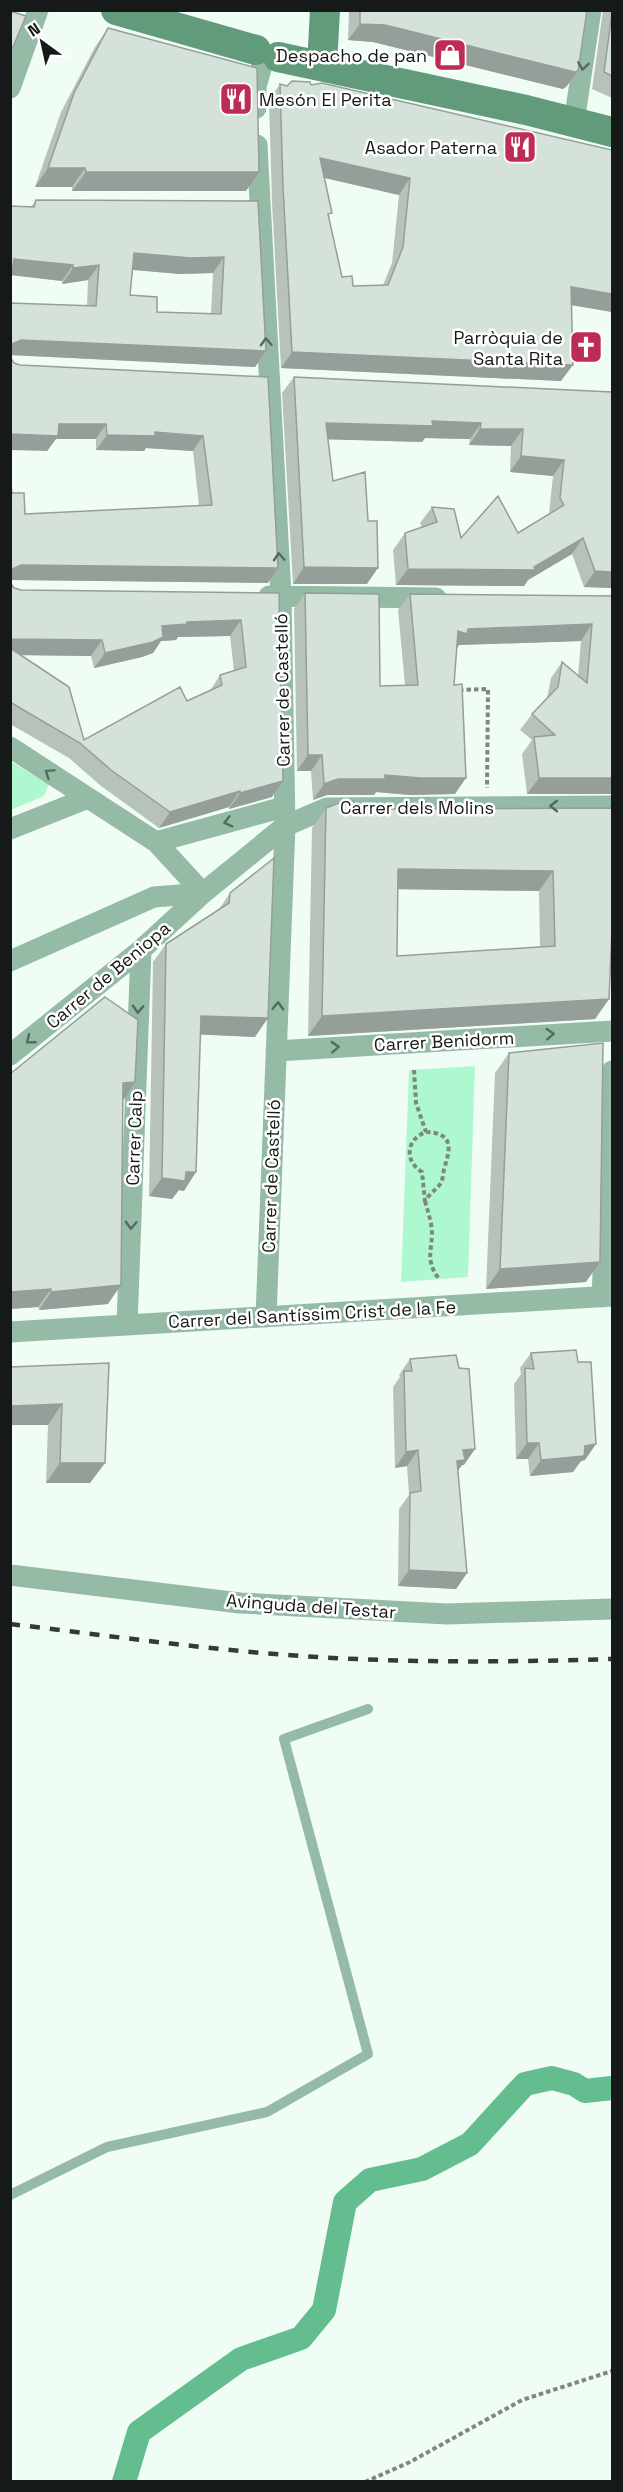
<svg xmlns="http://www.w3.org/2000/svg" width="623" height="2492" viewBox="0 0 623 2492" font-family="'Space Grotesk',sans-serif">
  <rect width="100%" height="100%" fill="#f0fdf5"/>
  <path fill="#adf8cf" d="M10,761L49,784L44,796L11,810Z
    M475,1066L468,1277L401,1282L409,1070Z"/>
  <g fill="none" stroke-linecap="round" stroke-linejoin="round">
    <path stroke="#63bd8f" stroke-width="24" d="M124,2482L139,2432L241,2359L301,2338L324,2310L345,2202L370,2180L422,2169L470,2144L525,2084L552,2078L574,2084L585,2091L612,2088"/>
    <path stroke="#7f8782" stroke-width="4" stroke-dasharray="4.5 3" stroke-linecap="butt" d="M459,690L488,689L487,788
      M414,1070L416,1103L426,1132
      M426,1132C455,1133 450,1150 444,1169C443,1174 443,1179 441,1183C436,1190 430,1193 425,1201L422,1172C404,1161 406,1139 426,1132Z
      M425,1201C428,1212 432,1223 432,1234C431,1254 426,1261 439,1279
      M365,2482L410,2462L522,2400L612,2371"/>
    <path stroke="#95baa5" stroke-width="10" d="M10,2195L107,2147L267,2112L368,2054L284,1739L368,1709"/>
    <path stroke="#95baa5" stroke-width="21" d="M10,88L38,10
      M256,108V87L262,65
      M574,122L591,10
      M257,145L281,596L285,826L266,1317
      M269,596L436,598
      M10,747L156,842L203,893L141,950L10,1055
      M10,829L88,798
      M156,842L284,807
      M10,961L154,897L203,893L285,826L327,808L612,806
      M276,1051L612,1031
      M602,1297L612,1071
      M127,1325L141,950
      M10,1332L612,1296
      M10,1575L240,1603L447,1614L612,1609"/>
    <path stroke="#629a7c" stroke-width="30" d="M116,10L256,50
      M278,57L526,110L612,132
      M322,65L325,10"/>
    <path stroke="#343a37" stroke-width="4.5" stroke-dasharray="10 10" stroke-linecap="butt" d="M10,1624C113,1636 215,1651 317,1657C415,1663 515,1662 612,1659"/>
  </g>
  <path fill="#b7c2bb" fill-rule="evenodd" d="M349,10H587L578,71L566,87L563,89L373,42L348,40Z
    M603,10H612V98L592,89Z
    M108,28L246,191H72V187H35L61,112L95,47Z
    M280,84L287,86L311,85L612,150V312L571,305L561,381L281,368L272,203L269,100ZM324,178L399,195L392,263L383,285L353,286L342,277L329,217Z
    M36,200L258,201L266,351L255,367L11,355L87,305L88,280L62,284V281L12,275L10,206L31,207ZM133,270L180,274L213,273L211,314L157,312L130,295Z
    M14,363L20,365L268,377V583L10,580L12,493L25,514L199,506L193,451L146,448L144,451L96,450V439H56L47,451Z
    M294,377L612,392V588L584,587L572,554L528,580L524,586L396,585L393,550L405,533L422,527L420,523L432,507L461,538L518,533L549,514L553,476L510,472L511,446L469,445L470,439L425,438L422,442L328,439L333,481L367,584H293L282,393Z
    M10,582L14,588L21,590L279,593L272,797L229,809V807L159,828L101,786L69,758L10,724ZM230,636L234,671L220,675L210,691L187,701L84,740L21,655L91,656L94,668L142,657L153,653L161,641L176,640L178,637Z
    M305,593L380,686L405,685L398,610L410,594L612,596V794H527L522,754L532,740L520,730L532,714L547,698L551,678L562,662L578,676L581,641L459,645L456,649L454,685L455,794L410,795L376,792L374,795H327L313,800L311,771H297L294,609Z
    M326,808H612L609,999L595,1019L308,1036L312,828ZM398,889L539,891L540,947L397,956Z
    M230,893L255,1037L200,1034L184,1191L179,1190L172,1199L149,1196L153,962L166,944L218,911Z
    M509,1053L586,1282L486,1289L495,1073Z
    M10,1074L123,1100L108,1304L39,1310L38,1307L10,1309Z
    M531,1353L585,1460L581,1461L573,1472L530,1476L528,1459H516L514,1384L521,1374L520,1368Z
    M410,1359L464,1465H462L458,1470L467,1573L456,1589L398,1586L399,1509L409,1495L407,1466L395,1468L393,1387L400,1377L399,1375Z
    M109,1363L90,1483H46L48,1425H10Z"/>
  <path fill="#959e99" d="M360,24L385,25L578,71L566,87L563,89L373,42L348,40Z
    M320,158L410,178L399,195L308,174Z
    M48,168H85L72,187H35Z
    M86,172H259L246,191H72Z
    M134,253L224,257L213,273L180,274L123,269Z
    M14,259L73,265L62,281L10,275Z
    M99,265L88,280L62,284L73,268Z
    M571,287L612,294V312L559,303Z
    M21,340L266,351L255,367L10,355V345Z
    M292,352L573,365L561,381L281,368Z
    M432,421L481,423L470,439L425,438L422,442L315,439L326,423Z
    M59,424H106L96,439H56L47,451L10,450V434Z
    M480,429H523L511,446L469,445Z
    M155,432L203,436L193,451L146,448L144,451L96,450L107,435Z
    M521,456L564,460L553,476L510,472Z
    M583,538L572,554L528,580L524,586L396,585L408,569L534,567Z
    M21,565L278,568L268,583L10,580V570Z
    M304,567L378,568L367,584H293Z
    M595,571L612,572V588L584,587Z
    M241,620L230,636L178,637L176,640L161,641L153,653L142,657L94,668L105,653L162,626L187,622Z
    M592,624L581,641L459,645L455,650L458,631L468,629Z
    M10,639L102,640L91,656L10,655Z
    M308,755H322L311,771H297Z
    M385,775L466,778L455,794L410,795L376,792L374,795H327L313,800L324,784L338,779Z
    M539,778H612V794H527Z
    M283,781L272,797L229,809L240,793Z
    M240,791L229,807L159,828L170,812Z
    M398,869L553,871L539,891L384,889Z
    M609,999L595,1019L308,1036L322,1016Z
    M201,1016L268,1018L255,1037L188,1034Z
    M135,1082L123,1101V1083Z
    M186,1172H196L184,1191L179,1190L172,1199L149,1196L162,1178Z
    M600,1262L586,1282L486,1289L500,1269Z
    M121,1285L108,1304L39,1310L51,1292Z
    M51,1289L38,1307L10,1309V1292Z
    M62,1404L48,1425H10V1408L12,1406Z
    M527,1443H539L528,1459H516Z
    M596,1444L585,1460L581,1461L573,1472L530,1476L541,1460L585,1446Z
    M475,1449L464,1465H462L454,1476V1466L463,1450Z
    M418,1450L407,1466L395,1468L406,1452Z
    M60,1463H105L90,1483H46Z
    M409,1570L467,1573L456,1589L398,1586Z"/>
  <path fill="#d5e2da" stroke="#959e99" stroke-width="1.5" fill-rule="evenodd" d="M360,10H587L578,71L575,72L385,25L360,24Z
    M10,11L26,16L10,54Z
    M612,13V76L604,72Z
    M108,28L257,68L259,172H86L85,168H48L74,93Z
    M292,81L310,82L311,85L322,83L612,150V294L571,287L573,365L292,352L283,187L280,84L287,86ZM320,158L410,178L403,247L388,285L353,286L352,276L342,277L328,214L332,213Z
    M36,200L258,201L266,351L21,340L10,345V303L96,306L99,265L73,268V265L14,259L10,284V206L34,207ZM134,253L191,258L224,257L221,314L157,312V297L130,295Z
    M10,357L14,363L20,365L268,377L278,568L21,565L10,570V478L12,493H24L25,514L212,505L203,436L155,432V436L107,435L106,424H59L58,436L10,434Z
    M294,377L612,392V572L595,571L583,538L534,567L536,570L408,569L405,533L437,522L432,507L454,509L461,538L498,496L518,533L564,505L560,498L564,460L521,456L523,429H480L481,423L432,421L433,426L326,423L333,481L365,472L368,521H377L378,568L304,567Z
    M10,582L14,588L21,590L279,593L283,781L240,793V791L170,812L111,770L80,743L10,702V648L69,687L84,740L180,687L187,701L222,685L220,675L246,667L241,620L187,622V624L162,626L163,637L153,642L105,653L102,640L10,639Z
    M305,593L379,594L380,686L418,685L410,594L612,596V778H539L534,737L555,735L532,714L558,687L562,662L587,683L592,624L468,629L467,634L458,631L454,685L462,684L466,778H421L385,775V779H338L324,784L322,755H308Z
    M344,801H354V809L612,808V930L609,999L322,1016L326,808ZM398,869L553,871L555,946L397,956Z
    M274,858L268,1018L201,1016L196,1172H186L185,1181L162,1178L166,944L229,903L230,893Z
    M105,997L138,1020L135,1082L123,1083L121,1285L51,1292V1289L10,1292V1074Z
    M603,1043L600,1262L500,1269L509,1053Z
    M576,1350L578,1362H591L596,1444L585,1446L584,1456L541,1460L539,1443H527L525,1368L534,1369L531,1353Z
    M456,1355L459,1368L469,1369L475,1449L463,1450L465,1460L457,1461L467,1573L409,1570L410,1493L421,1491L418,1450L406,1452L404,1371H412L410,1359Z
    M109,1363L105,1463H60L62,1404L12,1406L10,1415V1367Z"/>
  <defs><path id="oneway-chevron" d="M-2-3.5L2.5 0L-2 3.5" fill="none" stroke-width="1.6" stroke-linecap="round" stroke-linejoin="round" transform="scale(1.5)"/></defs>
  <g stroke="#556a5e">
    <use href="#oneway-chevron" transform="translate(583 66) rotate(99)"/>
    <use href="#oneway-chevron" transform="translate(266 342) rotate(-93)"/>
    <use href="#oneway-chevron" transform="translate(279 557) rotate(-93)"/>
    <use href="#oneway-chevron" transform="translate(49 773) rotate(-146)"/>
    <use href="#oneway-chevron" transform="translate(554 806) rotate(180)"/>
    <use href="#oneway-chevron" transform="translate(228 822) rotate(165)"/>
    <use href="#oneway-chevron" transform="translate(278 1006) rotate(-88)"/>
    <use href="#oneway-chevron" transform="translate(138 1009) rotate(92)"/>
    <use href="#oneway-chevron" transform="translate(550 1034) rotate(-3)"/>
    <use href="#oneway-chevron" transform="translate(30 1040) rotate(141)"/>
    <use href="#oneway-chevron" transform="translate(335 1047) rotate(-3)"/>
    <use href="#oneway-chevron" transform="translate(131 1225) rotate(92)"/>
  </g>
  <defs>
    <symbol id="shop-square" viewBox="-11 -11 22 22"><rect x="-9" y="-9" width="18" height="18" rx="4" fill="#bc2c55" stroke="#fff"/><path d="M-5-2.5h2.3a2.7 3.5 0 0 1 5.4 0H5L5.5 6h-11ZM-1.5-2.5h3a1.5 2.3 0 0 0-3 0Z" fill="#fff"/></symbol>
    <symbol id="restaurant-square" viewBox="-11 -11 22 22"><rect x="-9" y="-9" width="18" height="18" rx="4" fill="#bc2c55" stroke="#fff"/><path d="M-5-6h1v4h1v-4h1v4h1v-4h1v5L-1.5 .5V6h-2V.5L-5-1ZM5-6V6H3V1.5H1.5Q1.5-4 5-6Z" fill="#fff"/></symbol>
    <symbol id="church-square" viewBox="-11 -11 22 22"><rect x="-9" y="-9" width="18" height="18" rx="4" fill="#bc2c55" stroke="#fff"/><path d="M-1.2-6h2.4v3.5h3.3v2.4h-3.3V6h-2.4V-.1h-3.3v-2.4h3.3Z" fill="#fff"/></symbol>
  </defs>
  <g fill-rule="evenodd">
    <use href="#shop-square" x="431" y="36" width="38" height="38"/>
    <use href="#restaurant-square" x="217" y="80" width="38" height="38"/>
    <use href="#restaurant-square" x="501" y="128" width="38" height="38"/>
    <use href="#church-square" x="567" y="328" width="38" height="38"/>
  </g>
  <g text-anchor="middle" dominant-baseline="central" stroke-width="5" stroke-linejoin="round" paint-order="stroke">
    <g font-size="18" fill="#151917" stroke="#fff" text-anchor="end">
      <text x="427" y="55">Despacho de pan</text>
      <text x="259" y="99" text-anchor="start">Mesón El Perita</text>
      <text x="497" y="147">Asador Paterna</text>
      <text x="563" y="337">Parròquia de<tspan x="563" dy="21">Santa Rita</tspan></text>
    </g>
    <g font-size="18" fill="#151917" stroke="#fff">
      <text transform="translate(282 690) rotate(-91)">Carrer de Castelló</text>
      <text x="417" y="807">Carrer dels Molins</text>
      <text transform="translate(108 975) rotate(-40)">Carrer de Beniopa</text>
      <text transform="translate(444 1041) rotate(-3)">Carrer Benidorm</text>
      <text transform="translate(134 1138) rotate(-88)">Carrer Calp</text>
      <text transform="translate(271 1176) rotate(-88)">Carrer de Castelló</text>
      <text transform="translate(312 1314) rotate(-3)">Carrer del Santíssim Crist de la Fe</text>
      <text transform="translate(311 1606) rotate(4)">Avinguda del Testar</text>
    </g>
  </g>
  <rect width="623" height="2492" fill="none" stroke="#151917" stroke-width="24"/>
  <g transform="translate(42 42) rotate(327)" stroke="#ffffff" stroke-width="4.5" paint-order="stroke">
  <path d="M0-4.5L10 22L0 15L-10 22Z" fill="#151917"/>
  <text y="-9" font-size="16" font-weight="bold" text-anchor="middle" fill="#151917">N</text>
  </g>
</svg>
